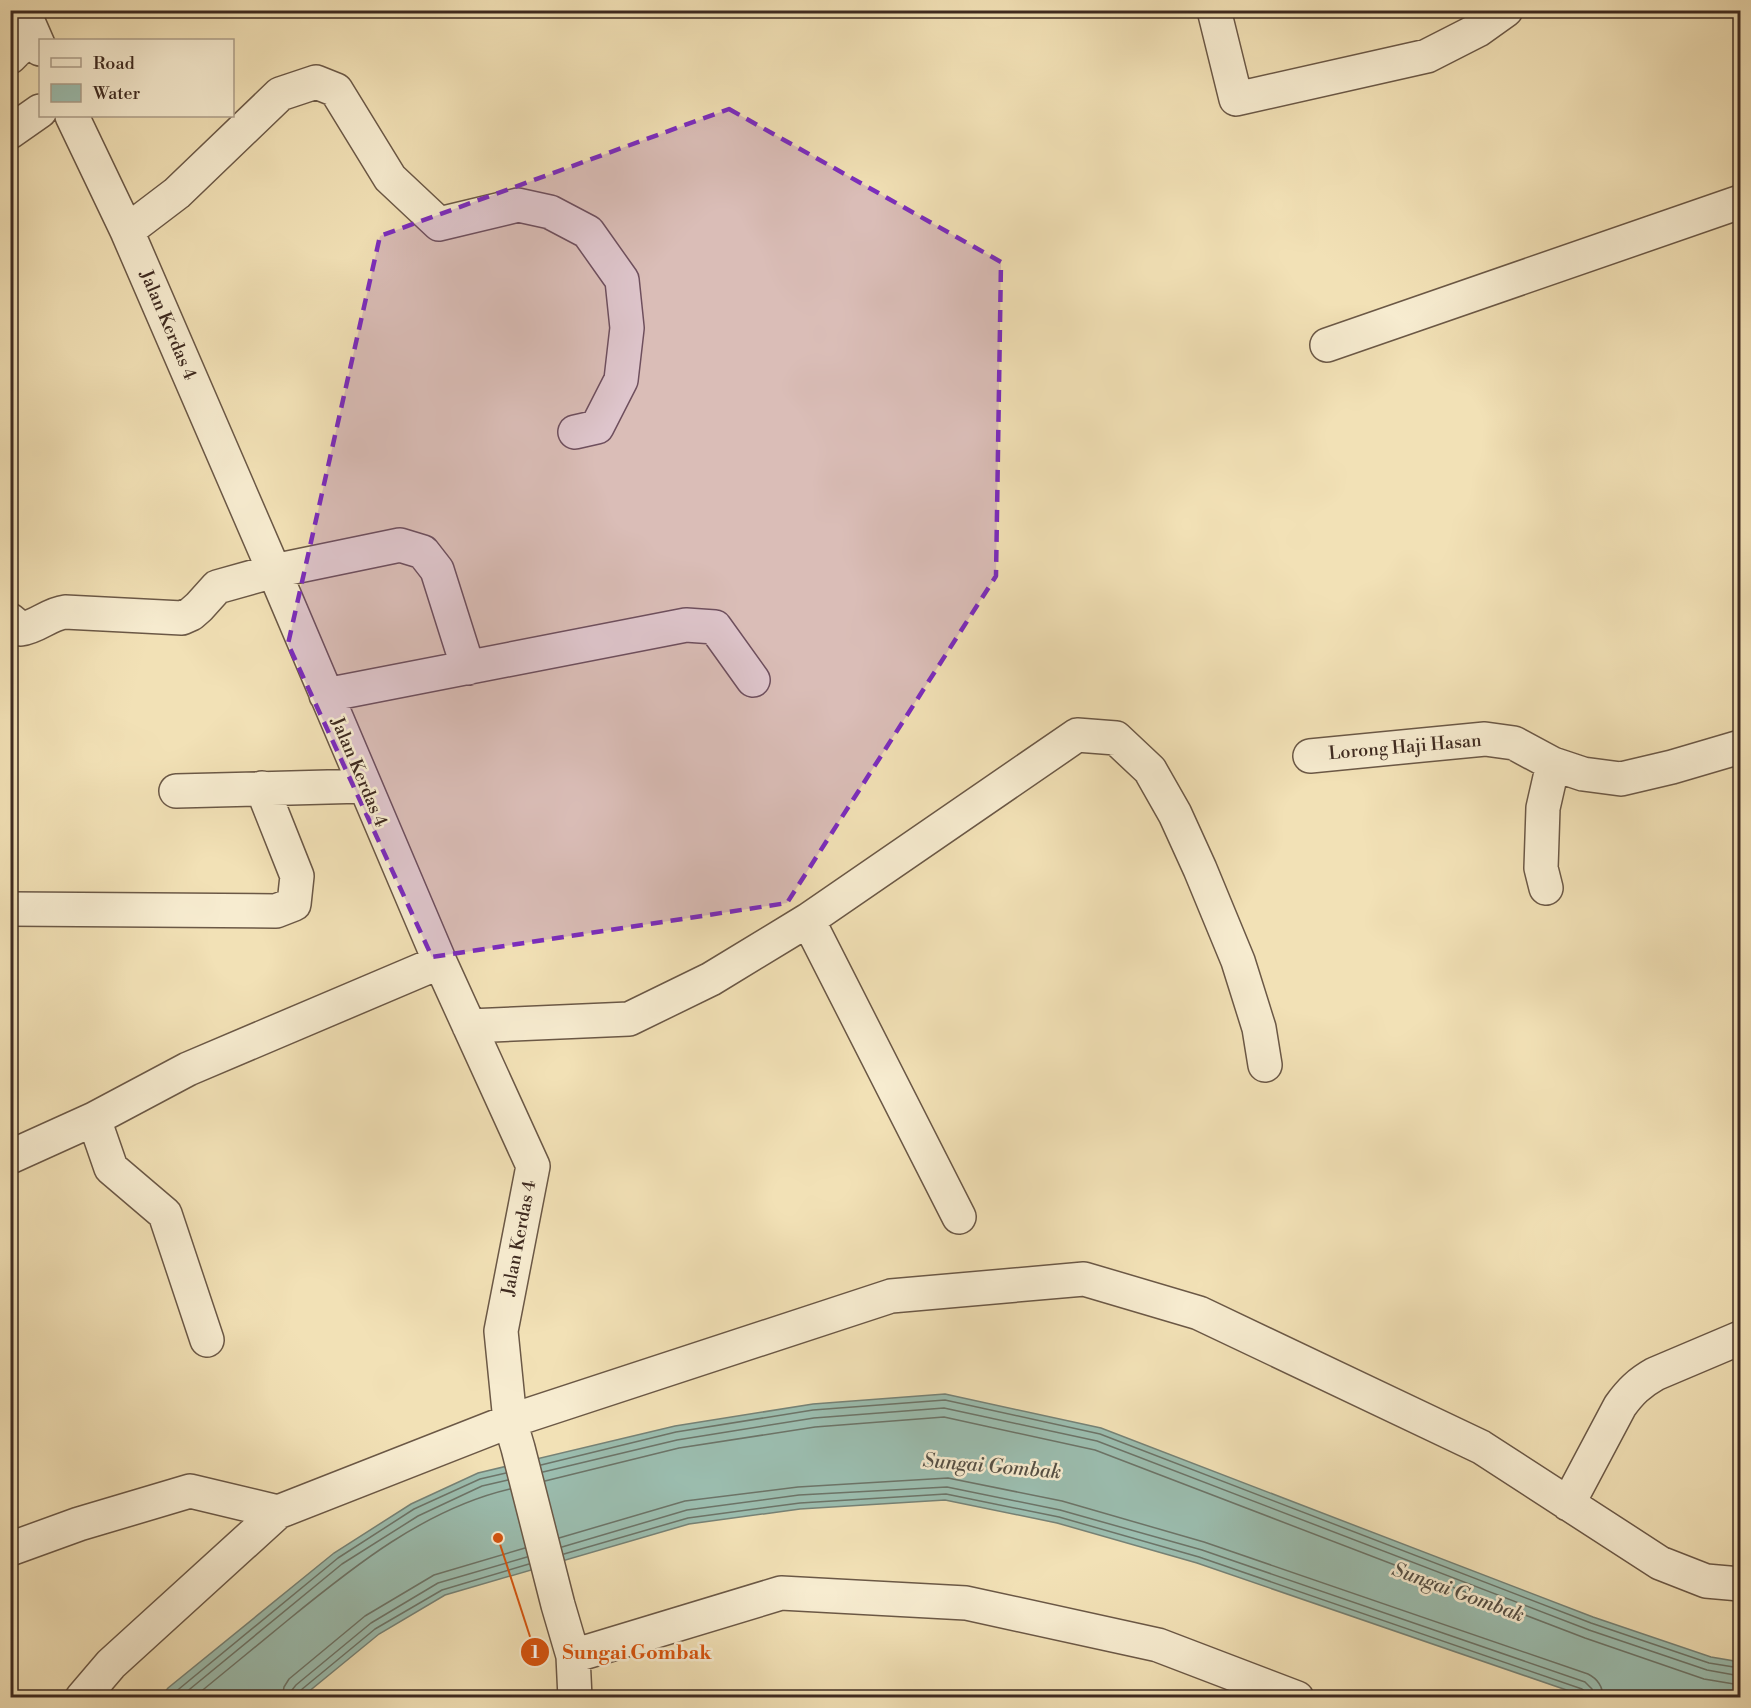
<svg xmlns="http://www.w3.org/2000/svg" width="1751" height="1708" viewBox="0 0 1751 1708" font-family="'Libre Bodoni',serif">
  <rect width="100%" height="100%" fill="#f2e1b6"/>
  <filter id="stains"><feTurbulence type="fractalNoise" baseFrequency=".00333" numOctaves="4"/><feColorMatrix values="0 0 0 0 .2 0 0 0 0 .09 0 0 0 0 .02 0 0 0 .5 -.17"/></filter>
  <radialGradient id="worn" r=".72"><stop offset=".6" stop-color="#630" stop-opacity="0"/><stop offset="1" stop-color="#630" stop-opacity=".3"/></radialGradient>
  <path fill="#9bbdaf" stroke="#768276" stroke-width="1.5" d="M945,1394L1101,1428L1593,1617L1711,1657L1740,1662V1697H1593L1581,1695L1197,1563L1057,1523L945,1500L800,1509L689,1524L445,1595L379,1634L302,1697L160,1698L168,1688L334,1553L411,1504L478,1473L675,1426L813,1404Z"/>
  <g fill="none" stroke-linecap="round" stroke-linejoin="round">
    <path stroke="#6c7468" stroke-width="1.5" d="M541,1465L676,1432L813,1410L945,1400L1100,1434L1591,1623L1709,1663L1740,1668
      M543,1472L677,1440L814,1418L944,1408L1097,1441L1589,1630L1707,1670L1740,1676
      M545,1481L679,1448L815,1427L944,1417L1095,1450L1585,1638L1704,1679L1740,1685
      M559,1538L685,1501L798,1487L948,1478L1062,1501L1204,1542L1588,1674C1598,1679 1603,1686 1603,1698
      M562,1547L687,1510L799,1495L947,1487L1060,1510L1202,1550L1585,1682L1592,1689L1594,1698
      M564,1554L688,1518L800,1503L946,1494L1059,1517L1199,1557L1582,1689L1586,1692L1587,1698
      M168,1698L338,1558L414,1509L480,1479L506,1473
      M179,1698L342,1564L418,1516L482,1486L508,1480
      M193,1698C225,1672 256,1646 288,1620C354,1566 425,1509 510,1489
      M282,1698L284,1687L289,1679L365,1616L434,1575L525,1548
      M291,1698L292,1690L296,1685L371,1623L438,1583L527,1557
      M299,1698L301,1690L375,1629L442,1590L529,1564"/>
    <defs>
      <path id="minor" d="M23,10L40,49
        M1214,10L1236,99L1427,56L1478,30L1506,10
        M10,57L17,50L35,38
        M72,116L127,231L274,571L440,962L533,1166L501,1331L510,1421L518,1448L558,1605L573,1656L575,1698
        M10,132L40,111
        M127,231L177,193L280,94L316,82L336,90L390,178L439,224L518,205L550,212L588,232L622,280L627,328L621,380L597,427L575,432
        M1327,345L1740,202
        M10,620L21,629C37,627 49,614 65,612L182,618L191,614L199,607L217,587L274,571L400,545L423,552L437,570L468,668
        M326,695L686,625L715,627L753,680
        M1310,756L1485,739L1514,743L1553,764L1583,774L1621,779L1672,767L1740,747
        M176,791L365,786
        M1546,888L1541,868L1543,808L1553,764
        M10,909L276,911L294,904L297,876L262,788
        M808,920L959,1217
        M469,1026L629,1019L711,979L808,920L1077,735L1116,738L1150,770L1175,814L1200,869L1238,961L1259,1028L1265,1065
        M94,1119L111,1168L165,1214L207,1340
        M10,1157L94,1119L188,1069L440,962
        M1568,1504L1620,1406C1630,1392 1639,1383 1655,1374L1740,1338
        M10,1549L79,1524L190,1491L278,1512
        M573,1656L781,1593L966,1603L1158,1645L1297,1698
        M82,1698L111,1664L278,1512L510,1421L891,1296L1084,1279L1199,1313L1481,1447L1660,1563L1706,1581L1740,1584"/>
    </defs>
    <use href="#minor" stroke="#6b5846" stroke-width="36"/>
    <use href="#minor" stroke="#f7ecd0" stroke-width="33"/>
  </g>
  <path fill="#7b2cbf" fill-opacity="0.2" stroke="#7b2cbf" stroke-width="4.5" stroke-dasharray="12 8" stroke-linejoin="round" d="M729,109L1001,262L996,576L787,903L432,957L288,644L380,236Z"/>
  <g text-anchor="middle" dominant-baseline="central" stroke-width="5" stroke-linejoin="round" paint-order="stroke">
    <g font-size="18" fill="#3e2a20" stroke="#f7ecd0">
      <text transform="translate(168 325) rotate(67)">Jalan Kerdas 4</text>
      <text transform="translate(1405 747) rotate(-5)">Lorong Haji Hasan</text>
      <text transform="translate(359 772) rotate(67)">Jalan Kerdas 4</text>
      <text transform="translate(519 1238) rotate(-79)">Jalan Kerdas 4</text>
    </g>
    <g font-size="20" font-style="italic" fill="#554f44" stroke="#f7ecd0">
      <text transform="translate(992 1467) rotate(5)">Sungai Gombak</text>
      <text transform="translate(1458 1593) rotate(20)">Sungai Gombak</text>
    </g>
  </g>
  <path fill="none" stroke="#d7540e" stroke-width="2" d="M498 1538L535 1652"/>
  <g fill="#d7540e" stroke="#f7ecd0" stroke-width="2">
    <circle cx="498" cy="1538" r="6"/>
    <circle cx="535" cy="1652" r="15"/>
  </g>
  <g font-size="18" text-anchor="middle" font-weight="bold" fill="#fff">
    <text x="535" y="1658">1</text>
  </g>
  <g font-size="20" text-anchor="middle" font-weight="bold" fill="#d7540e" stroke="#f7ecd0" stroke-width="5" stroke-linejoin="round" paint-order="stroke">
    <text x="637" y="1659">Sungai Gombak</text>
  </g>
  <rect width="1751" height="1708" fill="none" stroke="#f2e1b6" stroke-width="36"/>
  <rect x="12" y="12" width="1727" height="1684" fill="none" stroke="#3e2a20" stroke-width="3"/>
  <rect x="18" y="18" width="1715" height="1672" fill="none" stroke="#3e2a20" stroke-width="1.5"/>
  <rect x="39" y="39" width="195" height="78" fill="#f7ecd0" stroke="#ad9e8a" stroke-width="1.5"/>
  <rect x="51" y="58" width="30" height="9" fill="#f7ecd0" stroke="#ad9e8a" stroke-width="1.5"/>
  <text x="93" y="69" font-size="18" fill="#3e2a20">Road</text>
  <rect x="51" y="84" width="30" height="18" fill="#9bbdaf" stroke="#ad9e8a" stroke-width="1.5"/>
  <text x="93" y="99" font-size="18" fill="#3e2a20">Water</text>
  <rect width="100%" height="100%" filter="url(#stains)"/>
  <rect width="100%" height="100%" fill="url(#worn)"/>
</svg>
